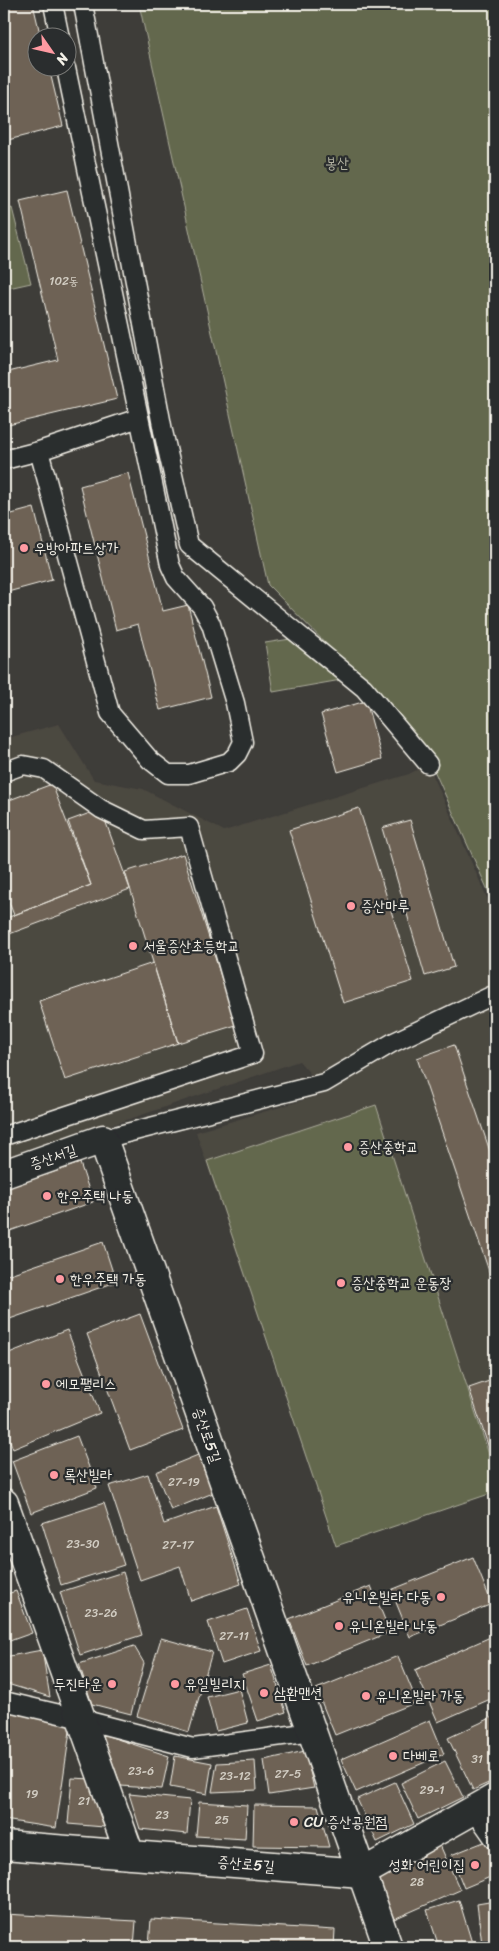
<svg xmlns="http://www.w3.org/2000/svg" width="499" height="1951" viewBox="0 0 499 1951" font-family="Sriracha,'Poor Story',sans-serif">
  <rect width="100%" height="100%" fill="#3e3d39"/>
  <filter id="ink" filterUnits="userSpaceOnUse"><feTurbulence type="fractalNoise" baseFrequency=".02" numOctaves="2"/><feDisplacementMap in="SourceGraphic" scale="10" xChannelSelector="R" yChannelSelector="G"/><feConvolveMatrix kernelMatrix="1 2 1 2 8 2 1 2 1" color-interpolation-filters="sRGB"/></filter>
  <g filter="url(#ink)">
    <path fill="#4c4841" d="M59,724L94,780L143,789L224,831L409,774L428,764L495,916V1492L336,1546L196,1132L327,1093L299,1061L4,1162V739Z"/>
    <path fill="#63684e" stroke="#acac9b" d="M139,4H495V906L429,759L362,680L268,585Z
      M12,208L31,283L4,289V211Z
      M297,638L341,680L273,692L265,643Z
      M376,1105L495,1473V1492L336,1546L207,1161Z"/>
    <path fill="#6e6254" stroke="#f4f1e8" d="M4,4H33L41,38H38V68H49L63,126L4,141Z
      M67,190L117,399L4,426V373L58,360L20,201Z
      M128,473L163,611L188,605L211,697L160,710L138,624L116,630L80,486Z
      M34,508L52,580L4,593V516Z
      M366,701L382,759L338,772L321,714Z
      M52,784L91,885L14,915L4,890V802Z
      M359,808L413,981L343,1003L289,830Z
      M101,809L130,889L4,936V919L91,885L68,821Z
      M410,820L454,967L425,976L382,828Z
      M183,854L236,1025L178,1043L125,872Z
      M153,963L178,1043L65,1080L39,1001Z
      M454,1045L495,1166V1289L417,1058Z
      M80,1163L93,1202L4,1233V1189Z
      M103,1242L116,1282L4,1321V1276Z
      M140,1314L183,1430L130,1450L87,1334Z
      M67,1330L100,1413L13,1449L4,1426V1355Z
      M495,1379V1466L469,1388Z
      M77,1436L97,1488L31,1513L12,1461Z
      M198,1455L213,1493L171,1510L156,1472Z
      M148,1474L164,1524L216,1506L241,1584L191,1601L180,1566L140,1580L109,1486Z
      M104,1503L124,1565L61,1585L42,1523Z
      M473,1557L492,1604L410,1637L391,1590Z
      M123,1572L142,1635L80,1655L60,1592Z
      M371,1586L390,1632L307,1666L289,1619Z
      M16,1591L32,1633L4,1643V1595Z
      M247,1609L261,1651L222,1664L208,1622Z
      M495,1635V1697L438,1722L415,1670Z
      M161,1638L212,1652L189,1732L137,1716Z
      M134,1646L144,1663L131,1714L92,1704L79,1664Z
      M42,1650L50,1697L4,1683V1657Z
      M398,1656L417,1702L335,1735L316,1689Z
      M271,1665L286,1712L258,1721L242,1674Z
      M239,1689L248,1723L216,1731L207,1697Z
      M4,1708L72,1717L56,1828L4,1820V1767L8,1749H4Z
      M495,1716V1780L473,1790L448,1738Z
      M430,1720L444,1754L356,1792L341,1759Z
      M102,1734L169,1756L162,1789L121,1786Z
      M305,1751L314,1788L269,1795L264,1760Z
      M175,1756L212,1763L207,1794L170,1787Z
      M255,1761L257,1790L212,1792L217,1763Z
      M445,1761L463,1797L418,1819L401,1783Z
      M72,1778L92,1779L104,1827L68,1824Z
      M395,1782L414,1824L377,1842L357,1799Z
      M129,1794L190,1800L187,1834L140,1829Z
      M199,1802L247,1805L245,1839L196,1836Z
      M254,1805L318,1806L329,1847L253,1846Z
      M489,1840L495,1855V1875L464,1888L451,1855Z
      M440,1845L460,1890L394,1919L374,1875Z
      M459,1900L472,1943L458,1947H439L427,1910Z
      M495,1901V1942L482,1944L477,1904Z
      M4,1914L136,1921L134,1947H4Z
      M151,1919L335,1930L334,1947H149Z"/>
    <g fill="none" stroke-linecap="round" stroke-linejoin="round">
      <defs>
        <path id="lane" d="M53,4L60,38
          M83,4L163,431L189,545L364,688L428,764
          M39,451L139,418
          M4,460L39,451L110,713L150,760L168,774H189L229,762L237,754L243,742L235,703L211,624L202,607L176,578L170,565L66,68
          M4,772L23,765L44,769L101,809L144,830L189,827L253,1054L4,1136
          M103,1139L324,1083L392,1043L491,996
          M4,1701L81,1719L193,1748L312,1732
          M474,1810L495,1840"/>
        <path id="street" d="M4,1174L103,1139L388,1947
          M4,1503L130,1855
          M4,1845L362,1873L495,1798"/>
      </defs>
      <use href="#lane" stroke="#f4f1e8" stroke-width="21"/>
      <use href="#street" stroke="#f4f1e8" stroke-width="31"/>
      <use href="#lane" stroke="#2a2d2e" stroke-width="18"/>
      <use href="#street" stroke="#2a2d2e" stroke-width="28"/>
    </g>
  </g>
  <g fill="#ff9aa2" stroke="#2a2d2e" stroke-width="2">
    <circle cx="24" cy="548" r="5"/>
    <circle cx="351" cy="906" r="5"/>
    <circle cx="133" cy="946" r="5"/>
    <circle cx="348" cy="1147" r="5"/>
    <circle cx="47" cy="1196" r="5"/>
    <circle cx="60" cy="1279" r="5"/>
    <circle cx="341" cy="1283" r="5"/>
    <circle cx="46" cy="1384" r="5"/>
    <circle cx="54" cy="1475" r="5"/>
    <circle cx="441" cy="1597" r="5"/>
    <circle cx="339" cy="1626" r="5"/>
    <circle cx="112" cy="1684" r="5"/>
    <circle cx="175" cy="1684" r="5"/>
    <circle cx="264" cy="1693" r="5"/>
    <circle cx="366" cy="1696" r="5"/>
    <circle cx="393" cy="1756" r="5"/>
    <circle cx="294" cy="1822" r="5"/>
    <circle cx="475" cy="1865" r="5"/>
  </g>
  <g text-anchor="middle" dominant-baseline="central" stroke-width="4.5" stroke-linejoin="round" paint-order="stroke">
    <g font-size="12" fill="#d2cdc3">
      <text x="64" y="281">102동</text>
      <text x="184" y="1482">27-19</text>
      <text x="83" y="1544">23-30</text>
      <text x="178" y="1545">27-17</text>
      <text x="101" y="1613">23-26</text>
      <text x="234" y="1636">27-11</text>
      <text x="477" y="1759">31</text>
      <text x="141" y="1771">23-6</text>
      <text x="288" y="1774">27-5</text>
      <text x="235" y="1776">23-12</text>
      <text x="432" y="1790">29-1</text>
      <text x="32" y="1794">19</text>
      <text x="84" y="1801">21</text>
      <text x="162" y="1815">23</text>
      <text x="222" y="1820">25</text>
      <text x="417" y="1882">28</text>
    </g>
    <g font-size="15" fill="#b3b3a3" stroke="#2a2d2e">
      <text x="337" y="163">봉산</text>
    </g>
    <g font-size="15" fill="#f4f1e8" stroke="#2a2d2e" text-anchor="start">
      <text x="34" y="548">우방아파트상가</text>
      <text x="361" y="906">증산마루</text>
      <text x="143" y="946">서울증산초등학교</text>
      <text x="358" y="1147">증산중학교</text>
      <text x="57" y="1196">한우주택 나동</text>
      <text x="70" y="1279">한우주택 가동</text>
      <text x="351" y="1283">증산중학교 운동장</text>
      <text x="56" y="1384">에모팰리스</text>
      <text x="64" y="1475">록산빌라</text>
      <text x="431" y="1597" text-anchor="end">유니온빌라 다동</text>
      <text x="349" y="1626">유니온빌라 나동</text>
      <text x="102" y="1684" text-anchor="end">두진타운</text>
      <text x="185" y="1684">유일빌리지</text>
      <text x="274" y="1693">삼환맨션</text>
      <text x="376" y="1696">유니온빌라 가동</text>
      <text x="403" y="1756">다베로</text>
      <text x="304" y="1822">CU 증산공원점</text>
      <text x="465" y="1865" text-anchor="end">성화 어린이집</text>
    </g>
    <g font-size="15" fill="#f4f1e8" stroke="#2a2d2e">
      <text transform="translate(53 1157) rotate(-19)">증산서길</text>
      <text transform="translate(207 1435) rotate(71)">증산로5길</text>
      <text transform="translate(246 1864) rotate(5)">증산로5길</text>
    </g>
  </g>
  <rect width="499" height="1951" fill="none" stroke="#2a2d2e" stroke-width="20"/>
  <rect x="10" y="10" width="479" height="1931" fill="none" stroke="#f4f1e8" stroke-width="2" filter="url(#ink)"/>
  <g transform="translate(52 52) rotate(124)"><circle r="24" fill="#2a2d2e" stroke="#7b7b78"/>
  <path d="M0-4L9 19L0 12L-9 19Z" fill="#ff9aa2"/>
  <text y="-8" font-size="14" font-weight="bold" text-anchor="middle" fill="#f4f1e8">N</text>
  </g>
</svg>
